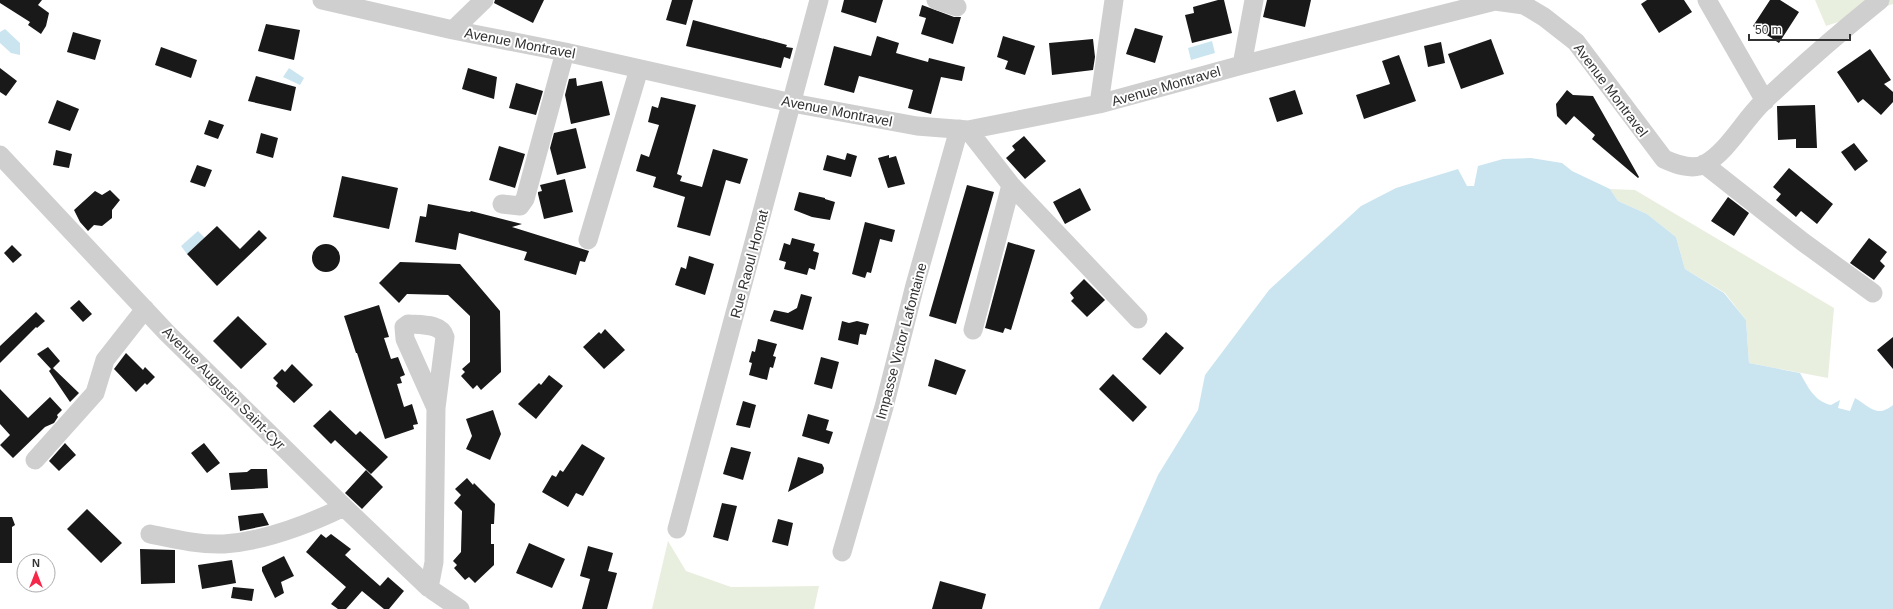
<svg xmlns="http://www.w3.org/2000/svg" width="1893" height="609" viewBox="0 0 1893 609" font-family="Arial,sans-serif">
  <rect width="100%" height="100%" fill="#fff"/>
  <path fill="#e9efdf" d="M1815,0H1893V4L1826,26Z
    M1610,189L1635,190L1834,308L1828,378L1749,363L1746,320L1725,293L1685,269L1676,237L1647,214L1618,201Z
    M668,541L686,571L731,587L819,586L814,609H652Z"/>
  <path fill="#cbe5f0" d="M5,29L20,43V55L11,53L0,43V32Z
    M1212,41L1215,53L1191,60L1188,48Z
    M289,68L304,78L300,85L283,77Z
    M1531,158L1562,163L1572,171L1610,189L1618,201L1647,214L1676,237L1685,269L1724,293L1746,320L1749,363L1800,373C1808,387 1814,401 1831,405L1840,400L1838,408L1850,411L1855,398C1870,407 1877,418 1893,405V609H1099L1158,475L1198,410L1205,375L1269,290L1361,206L1396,188L1458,169L1467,186H1474L1478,166L1503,159Z
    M198,231L205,238L187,254L181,246Z"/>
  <path fill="#191919" d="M0,0H42L38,5L49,13L46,26L41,34L28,25L30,22L0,3Z
    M495,0H544L533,23L494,3Z
    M672,0H693L686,25L666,20Z
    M844,0H883L876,23L841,12Z
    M1218,0H1224L1232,33L1192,43L1185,15L1194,13L1193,7Z
    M1267,0H1311L1305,27L1263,17Z
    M1647,0H1684L1692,12L1659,33L1641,4Z
    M1770,0H1780L1799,12L1779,43L1753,26Z
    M922,5L954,17H961L953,44L921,34L926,18L919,16Z
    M693,20L787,45L786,47L793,48L790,59L784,57L781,68L686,46Z
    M266,24L300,30L294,60L258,51Z
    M1135,28L1163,36L1155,63L1126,54Z
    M73,32L101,40L95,60L67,52Z
    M877,36L899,43L896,53L928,62L929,58L965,67L962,81L941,77L931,114L908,108L913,90L859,76L854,93L824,85L834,46L871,56Z
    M1003,36L1035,46L1025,75L1005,69L1008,61L997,57Z
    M1093,39L1095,57L1093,70L1052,75L1049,43Z
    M1491,39L1504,74L1461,89L1448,54Z
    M1441,42L1445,63L1428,67L1424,46Z
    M161,47L197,60L191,78L155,65Z
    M1870,49L1891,80L1884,84L1893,92V102L1881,115L1863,99L1858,103L1837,72Z
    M1399,55L1416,101L1364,119L1356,95L1390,84L1382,61Z
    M0,68L17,81L6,96L0,92Z
    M468,68L497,77L494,99L462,89Z
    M256,76L296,87L291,111L248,101Z
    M576,78L577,86L602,81L610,115L571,124L565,95L569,79Z
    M516,83L543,91L536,115L509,108Z
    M1295,90L1303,114L1277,122L1269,98Z
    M1567,90L1573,95L1593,96L1639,177L1638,178L1592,139L1595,135L1574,116L1566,125L1557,116L1556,104Z
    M661,97L696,105L677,174L682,176L680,181L702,187L713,149L748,159L740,184L726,180L710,236L677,227L685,197L653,187L656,177L636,171L641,154L649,157L659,125L648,122L652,106L658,108Z
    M57,100L79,109L70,131L48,123Z
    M1815,105L1817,148H1796V139L1778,140L1777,106Z
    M209,120L224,125L218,139L204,134Z
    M576,128L586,168L557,175L550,148L554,133Z
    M261,133L278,138L273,158L256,153Z
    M1024,136L1046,161L1025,179L1006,158L1015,150L1012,146Z
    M1854,143L1868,161L1855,171L1841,152Z
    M499,146L525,154L515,188L489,180Z
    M56,150L72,154L69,168L53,165Z
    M847,153L857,156L851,177L823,170L827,155L845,160Z
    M889,155V158L896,156L905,184L888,188L878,158Z
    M197,165L212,170L205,187L190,182Z
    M1789,168L1833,204L1817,224L1801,211L1796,217L1776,200L1781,194L1773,187Z
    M342,176L398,188L389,229L333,217Z
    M565,179L573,212L544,219L538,194V192L542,191L540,185Z
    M967,185L994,192L956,324L929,316Z
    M1080,188L1091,210L1065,224L1053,202Z
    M110,190L120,200L112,210V218L102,226L94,225L88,231L80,222L74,210L95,191L102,195Z
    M799,192L825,198V199L835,202L830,220L812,217L794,210Z
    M1728,197L1749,213L1734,236L1711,221Z
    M428,204L470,212L471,211L522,224L512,227L589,251L585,262L580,261L576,275L524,260L527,252L459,233L456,250L415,242L420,216L426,217Z
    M865,222L895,230L892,242L880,239L871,273L867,272L865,278L852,274Z
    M217,226L240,249L259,230L267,238L217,286L187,254Z
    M792,238L815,244L813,251L819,253L815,270L809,268L807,275L784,269L786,262L779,260L784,243L790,245Z
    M1869,238L1887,252L1880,261L1885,266L1874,280L1850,263Z
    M1008,242L1035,250L1011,330L1005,328L1003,333L985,328Z
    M312 258a14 14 0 1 1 28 0a14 14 0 1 1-28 0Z
    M12,245L22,255L13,263L4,253Z
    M689,256L714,264L705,295L675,285L681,267L686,269Z
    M400,262L460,264L500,311L501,372L481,390L477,385L473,389L461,376L465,372L462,369L470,362V316L448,295L407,294L399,303L379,283Z
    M1084,279L1105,300L1087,317L1071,301L1074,298L1070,293Z
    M801,294L812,297L803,330L770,321L774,310L788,313L797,308Z
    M79,300L92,314L83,322L70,308Z
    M379,305L389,337L384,338L391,359L398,357L405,375L400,377L402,383L397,384L404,407L412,404L418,424L413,425L414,429L385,439L357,353H356L344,316Z
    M36,312L45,321L37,328L36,327L0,363V346Z
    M238,316L267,344L241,369L213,341Z
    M842,321L849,323L857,321L869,324L866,335L860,334L858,345L838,340Z
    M605,329L625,350L604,369L583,347L599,332L601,334Z
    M1166,332L1184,348L1160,375L1142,359Z
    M1893,337V369L1877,350Z
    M758,339L777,344L773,356L776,357L773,368L770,367L767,380L749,375L752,363L749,362L752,351L755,352Z
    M48,347L60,361L53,368L79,393L70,402L49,371L51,369L37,354Z
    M126,353L143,370L145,367L155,377L147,385L145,383L136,392L114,369Z
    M821,357L839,362L832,389L814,384Z
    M935,359L966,370L956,395L928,386Z
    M292,364L313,385L294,403L276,386L278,383L273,378L282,369L285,372Z
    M1113,374L1147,407L1133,422L1099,389Z
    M549,375L563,386L536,419L518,404L539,383L541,385Z
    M0,389L28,418L50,397L62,410L57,415L58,417L54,423L45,427L13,458L0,445L10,435L0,424Z
    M743,401L756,405L750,428L736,425Z
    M330,410L356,435L360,431L388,457L371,474L335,440L331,444L313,426Z
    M493,410L501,434L490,460L466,449L472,436L466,419Z
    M808,414L829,420L826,430L833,432L829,444L802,436Z
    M65,443L76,455L59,471L49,461Z
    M204,443L220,463L207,473L191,453Z
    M582,444L605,458L583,496L576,493L568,507L542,492L552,475L556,477L560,470L563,472Z
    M731,447L751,452L743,480L723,474Z
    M798,457L822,464L824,468L823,473L788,492Z
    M251,469H267L268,488L231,490L229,473L247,472Z
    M366,470L383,487L362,509L345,493Z
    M467,478L473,485L474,483L495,504L494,524H491V544H494V565L475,583L469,577L465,580L454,568L457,565L453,561L461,552L462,511L454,503L461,495L455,489Z
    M722,503L737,506L728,541L713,537Z
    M87,509L122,543L101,563L67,529Z
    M263,513L269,525L240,531L238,516Z
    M0,517H12L15,525L12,527V563H0Z
    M778,519L793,523L788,546L772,542Z
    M321,534L326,538L331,534L351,549L345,555L380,586L388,577L404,591L389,609H384L362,591L346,609H338L331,604L346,587L306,552Z
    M529,543L565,559L552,588L516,573Z
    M588,546L613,553L608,571L617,573L607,609H582L590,579L580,576Z
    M140,549L175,550V583L141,584Z
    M284,556L294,576L281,582L284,593L275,598L262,571V567Z
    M232,560L236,583L202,589L198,565Z
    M940,581L986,594L982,609H932Z
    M233,587L254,589L252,601L231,598Z"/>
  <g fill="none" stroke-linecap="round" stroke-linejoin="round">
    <path stroke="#cfcfcf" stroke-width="19" d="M322,0L453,30L565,52L792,103L917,126L968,130L1099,104L1242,65L1495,1L1524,5L1544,17L1576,42L1664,159C1675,164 1692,171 1705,164C1729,150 1743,121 1763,102C1801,66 1840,32 1880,0
      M936,0L957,7
      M1707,0L1765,101
      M453,30L484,0
      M1242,65L1254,0
      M1099,104L1114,0
      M968,130L1011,185L973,330
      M0,155L167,333L344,507L429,588L460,609
      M1704,164L1803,242L1873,293
      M1011,185L1138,319
      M502,204L520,206L525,199L565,52
      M588,240L639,69
      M35,460L95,393L105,360L145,309
      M677,529L819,0
      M150,534C174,539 199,545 224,544C265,541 307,525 344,507
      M842,552L884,407L915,285L959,129
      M429,588L434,562L436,408L445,337C441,323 420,325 408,324L404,327L405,339L436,408"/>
  </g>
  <g text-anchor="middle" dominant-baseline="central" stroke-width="4" stroke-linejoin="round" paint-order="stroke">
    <g font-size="14" fill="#323232" stroke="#fff">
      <text transform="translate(520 43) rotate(11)">Avenue Montravel</text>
      <text transform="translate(1166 86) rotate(-16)">Avenue Montravel</text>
      <text transform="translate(1611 90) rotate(53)">Avenue Montravel</text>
      <text transform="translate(837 111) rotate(11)">Avenue Montravel</text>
      <text transform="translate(749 264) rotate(-75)">Rue Raoul Homat</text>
      <text transform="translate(901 341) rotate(-75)">Impasse Victor Lafontaine</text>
      <text transform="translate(224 388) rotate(45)">Avenue Augustin Saint-Cyr</text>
    </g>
  </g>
  <g transform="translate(36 573)"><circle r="19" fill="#ffffff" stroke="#adadad"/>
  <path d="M0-3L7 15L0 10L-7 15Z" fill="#f52849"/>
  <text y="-6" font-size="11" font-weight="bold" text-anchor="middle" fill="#323232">N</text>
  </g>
  <path d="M1749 34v6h101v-6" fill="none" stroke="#323232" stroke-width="2"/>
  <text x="1755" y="34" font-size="12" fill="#323232" stroke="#ffffff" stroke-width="3" paint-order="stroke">50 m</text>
</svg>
